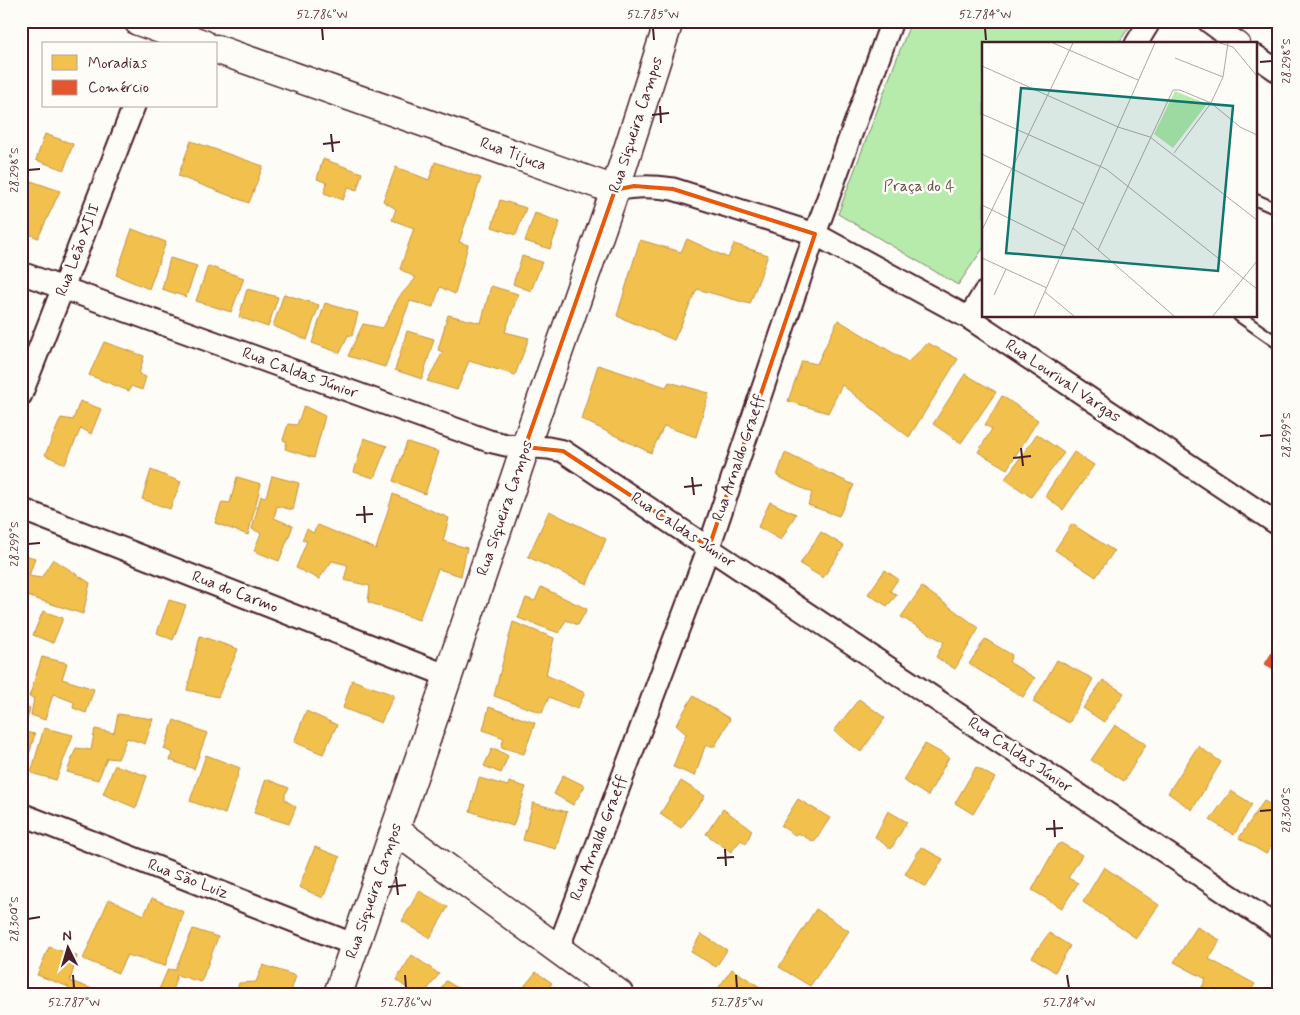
<svg xmlns="http://www.w3.org/2000/svg" width="1300" height="1015" viewBox="0 0 1300 1015" font-family="Mynerve,sans-serif">
  <rect width="100%" height="100%" fill="#fdfcf7"/>
  <filter id="ink" filterUnits="userSpaceOnUse"><feTurbulence type="fractalNoise" baseFrequency=".02" numOctaves="2"/><feDisplacementMap in="SourceGraphic" scale="10" xChannelSelector="R" yChannelSelector="G"/><feConvolveMatrix kernelMatrix="1 2 1 2 8 2 1 2 1" color-interpolation-filters="sRGB"/></filter>
  <g filter="url(#ink)">
    <path fill="#b7ebac" stroke="#80856c" d="M911,21H1133L1118,44H984V247L958,285L838,214Z"/>
    <path fill="#f2c14e" stroke="#c09044" d="M45,134L73,144L64,170L36,160Z
      M191,141L263,166L249,203L178,176Z
      M323,159L362,173L357,190L348,187L343,200L324,193L327,183L317,179Z
      M435,162L481,178L459,242L468,245L455,294L440,287L433,307L410,301L385,367L348,356L363,324L383,328L399,297L416,278L400,269L414,228L392,220L396,209L383,201L396,167L429,180Z
      M28,180L60,191L38,238L21,231V195Z
      M500,200L526,208L516,235L492,227Z
      M535,213L560,222L550,249L525,241Z
      M132,229L166,242L149,289L116,275Z
      M687,239L728,258L734,244L768,255L750,304L697,289L674,340L617,316L640,240L681,252Z
      M522,256L542,262L531,291L513,284Z
      M170,258L197,266L186,297L162,289Z
      M208,266L244,278L231,312L196,301Z
      M491,286L518,294L505,332L529,338L515,375L469,361L457,390L427,381L443,352L438,350L448,315L481,323Z
      M247,289L278,297L268,327L239,317Z
      M284,294L319,305L307,340L273,326Z
      M325,303L358,313L352,336L348,335L340,353L312,343Z
      M838,320L908,362L928,343L958,359L909,437L842,385L828,413L788,401L802,361L817,364Z
      M407,331L434,339L422,379L395,370Z
      M104,342L144,356L139,374L146,377L142,390L131,386L129,391L89,375Z
      M598,365L666,387L669,382L709,393L696,437L664,426L651,453L581,419Z
      M965,374L996,392L961,443L933,424Z
      M1002,396L1038,420L1007,469L978,452L992,429L985,425Z
      M80,401L101,409L91,434L81,428L65,464L45,455L61,418L73,420Z
      M304,406L325,416L314,458L285,449L287,442L283,440L288,424L297,425Z
      M1037,434L1064,453L1031,497L1005,479Z
      M364,438L387,446L374,478L354,472Z
      M407,442L439,452L425,494L393,481Z
      M1074,452L1094,465L1063,510L1045,496Z
      M785,453L854,485L839,516L808,505L812,493L777,476Z
      M151,470L181,482L170,509L142,499Z
      M272,476L299,483L293,510L277,506L274,518L293,526L279,561L254,551L261,533L252,529L261,496L266,497Z
      M237,477L261,484L248,535L215,523L222,502L230,503Z
      M393,494L449,518L443,541L467,548L461,576L438,569L419,620L368,602L370,586L344,580L348,565L332,561L319,579L296,568L307,541L302,540L307,529L313,533L318,525L376,549Z
      M770,502L796,514L781,540L758,527Z
      M549,511L606,539L587,584L528,557Z
      M1072,524L1114,551L1096,577L1055,550Z
      M821,532L844,546L823,578L800,564Z
      M21,554L35,558L29,576L41,578L53,559L90,583L83,614L24,595L21,602Z
      M885,570L898,579L890,591L897,595L887,606L868,594Z
      M541,587L587,609L578,625L566,620L559,633L518,618L526,598L535,601Z
      M922,587L979,628L955,669L936,657L944,642L901,617Z
      M169,600L186,605L173,640L157,633Z
      M43,611L63,618L53,643L33,635Z
      M513,622L554,638L546,675L585,693L577,709L549,697L542,713L494,696Z
      M200,636L238,649L218,697L187,690Z
      M985,639L1012,655L1009,662L1035,678L1023,697L969,664Z
      M42,657L67,663L62,679L94,689L86,713L73,708L74,702L53,694L45,720L31,715L34,698L29,697Z
      M1057,660L1093,679L1069,723L1033,702Z
      M352,680L394,695L381,723L343,708Z
      M1103,680L1124,693L1104,722L1083,708Z
      M693,696L730,719L715,746H705L695,776L673,767L686,734L676,725Z
      M859,699L885,718L861,752L834,731Z
      M21,705L30,708L24,732L35,734L23,775L21,774Z
      M489,707L535,723L524,754L501,747L504,738L483,730Z
      M306,711L337,725L323,754L294,742Z
      M118,714L153,719L145,744L127,738L118,759L107,758L98,780L67,772L76,748L91,750L95,729L114,733Z
      M174,720L207,733L194,769L170,760L173,753L164,749Z
      M1115,725L1146,744L1124,781L1091,760Z
      M44,728L73,735L56,780L31,773Z
      M925,744L949,757L928,796L903,780Z
      M1198,746L1221,762L1192,810L1168,793Z
      M492,749H496L508,756L501,773L484,766Z
      M206,755L240,768L225,814L190,801Z
      M115,765L147,776L136,808L103,794Z
      M976,767L995,778L973,814L955,803Z
      M563,775L585,786L573,805L554,794Z
      M479,778L508,786L509,782L526,787L513,826L470,811Z
      M266,779L289,788L285,794V800L296,807L289,824L254,813Z
      M681,781L705,796L681,828L660,814Z
      M1231,791L1252,804L1234,835L1210,820Z
      M798,799L830,818L814,842L798,833L795,835L781,826Z
      M1264,801L1279,810V835L1266,854L1239,838Z
      M533,803L567,812L556,849L523,840Z
      M723,809L752,830L746,844L741,840L731,852L706,834Z
      M888,811L907,822L891,849L875,837Z
      M1061,843L1082,855L1068,878L1078,883L1062,908L1032,890L1057,845Z
      M315,847L340,857L323,898L299,887Z
      M921,847L943,859L926,887L905,874Z
      M1279,851V868L1272,862Z
      M1104,867L1159,905L1136,938L1083,902Z
      M419,891L448,907L430,938L402,921Z
      M152,898L184,912L165,966L127,955L118,973L83,959L109,899L144,915Z
      M816,909L849,931L810,986L779,967Z
      M1197,927L1220,940L1209,959L1255,984L1249,994H1204L1200,991L1206,979L1174,962Z
      M193,929L218,937L201,982L177,975L171,994H157L168,969L175,970Z
      M1049,933L1070,946L1055,972L1032,957Z
      M701,934L727,950L716,967L691,952Z
      M49,947L77,956L70,981L101,992V994H68L69,987L37,975Z
      M412,955L439,974L424,994H415L396,980Z
      M263,965L296,976L290,994H235L239,983L256,982Z
      M732,969L763,989L761,994H714Z
      M536,972L552,983L545,994H518Z
      M446,981L468,994H438Z"/>
    <path fill="#e4572e" stroke="#b6462d" d="M1279,641V672L1265,664Z"/>
    <g fill="none" stroke-linecap="round" stroke-linejoin="round">
      <defs>
        <path id="lane" d="M1256,200L1279,210
          M1239,316L1279,344"/>
        <path id="street" d="M1208,21L1239,44
          M1136,44L1150,21
          M1256,56L1279,72
          M615,190C637,186 651,186 673,189L815,234L969,318L1279,525
          M21,273L489,441L506,445L548,448L563,451L1279,928
          M969,318L984,293
          M21,395L134,106
          M21,509L448,676
          M21,814L355,945
          M558,949L709,547L815,234L892,21"/>
        <path id="secondary" d="M138,21L203,44
          M216,49L615,190
          M395,830L619,994
          M338,994L448,676L531,430L615,190L669,21"/>
      </defs>
      <use href="#lane" stroke="#4a1f2b" stroke-width="14"/>
      <use href="#street" stroke="#4a1f2b" stroke-width="25"/>
      <use href="#secondary" stroke="#4a1f2b" stroke-width="31"/>
      <use href="#lane" stroke="#fdfcf7" stroke-width="10"/>
      <use href="#street" stroke="#fdfcf7" stroke-width="21"/>
      <use href="#secondary" stroke="#fdfcf7" stroke-width="28"/>
    </g>
  </g>
  <path fill="none" stroke="#e8590c" stroke-width="4" stroke-linejoin="round" d="M634,186L673,189L815,234L709,547L563,451L525,447L615,190Z"/>
  <path fill="none" stroke="#4a1f2b" stroke-width="2" d="M322,28L323,40M653,28L654,40M985,28L986,40M1260,62L1272,61M660,106L661,123M652,115L669,113M331,134L333,152M323,144L340,142M28,170L40,169M1260,436L1272,435M1021,448L1023,466M1013,458L1031,456M692,477L694,495M684,487L702,485M364,506L365,523M356,515L373,514M28,544L40,543M1260,811L1272,810M1054,820L1055,837M1046,829L1063,828M725,849L726,866M717,858L734,857M396,877L398,895M388,887L406,885M28,919L40,917M73,975L74,988M405,975L406,988M736,975L737,988M1067,975L1069,988"/>
  <g text-anchor="middle" dominant-baseline="central" stroke-width="5" stroke-linejoin="round" paint-order="stroke">
    <g font-size="16" fill="#4a1f2b" stroke="#fdfcf7">
      <text transform="translate(636 125) rotate(-72)">Rua Siqueira Campos</text>
      <text transform="translate(513 154) rotate(20)">Rua Tijuca</text>
      <text transform="translate(78 250) rotate(-69)">Rua Leão XIII</text>
      <text transform="translate(300 373) rotate(20)">Rua Caldas Júnior</text>
      <text transform="translate(1063 381) rotate(34)">Rua Lourival Vargas</text>
      <text transform="translate(739 458) rotate(-71)">Rua Arnaldo Graeff</text>
      <text transform="translate(505 508) rotate(-71)">Rua Siqueira Campos</text>
      <text transform="translate(683 530) rotate(34)">Rua Caldas Júnior</text>
      <text transform="translate(235 592) rotate(21)">Rua do Carmo</text>
      <text transform="translate(1020 755) rotate(34)">Rua Caldas Júnior</text>
      <text transform="translate(599 838) rotate(-69)">Rua Arnaldo Graeff</text>
      <text transform="translate(188 879) rotate(21)">Rua São Luiz</text>
      <text transform="translate(374 891) rotate(-71)">Rua Siqueira Campos</text>
    </g>
    <g font-size="16" fill="#65524b" stroke="#fdfcf7">
      <text x="919" y="186">Praça do 4</text>
    </g>
  </g>
  <g transform="translate(982 42)">
    <rect width="275" height="275" fill="#fdfcf7"/>
    <path d="M193,49L225,62L191,106L172,92Z" fill="#b7ebac"/>
    <path fill="none" stroke="#b5a4a5" stroke-width="1" d="M71,1L156,38M238,1L251,5L275,34M193,16L241,35M0,24L136,85L168,95L275,178M0,72L124,127L275,247M192,111L229,61L241,35L246,1M0,112L102,162M0,163L83,204M91,186L192,274M0,188L91,1M116,208L191,48H198L229,61L258,85L275,93M0,216L65,246M63,250L92,274M12,253L24,227M52,274L173,1M231,274L275,219"/>
    <path fill="#0f766e" fill-opacity="0.15" stroke="#0f766e" stroke-width="2.5" d="M39,46L251,64L236,229L24,211Z"/>
    <rect width="275" height="275" fill="none" stroke="#4a1f2b" stroke-width="2.5"/>
  </g>
  <rect width="1300" height="1015" fill="none" stroke="#fdfcf7" stroke-width="55"/>
  <rect x="42" y="42" width="175" height="65" fill="#fdfcf7" stroke="#b5a4a5"/>
  <rect x="52" y="55" width="25" height="15" fill="#f2c14e" stroke="#b5a4a5"/>
  <text x="88" y="68" font-size="15" fill="#4a1f2b">Moradias</text>
  <rect x="52" y="80" width="25" height="15" fill="#e4572e" stroke="#b5a4a5"/>
  <text x="88" y="92" font-size="15" fill="#4a1f2b">Comércio</text>
  <g transform="translate(68 948) rotate(355)" stroke="#fdfcf7" stroke-width="4" paint-order="stroke">
  <path d="M0-4L9 19L0 12L-9 19Z" fill="#4a1f2b"/>
  <text y="-8" font-size="14" font-weight="bold" text-anchor="middle" fill="#4a1f2b">N</text>
  </g>
  <rect x="28" y="28" width="1244" height="960" fill="none" stroke="#4a1f2b" stroke-width="2"/>
  <g font-size="12" text-anchor="middle" fill="#4a1f2b">
    <text x="322" y="18">52.786°W</text>
    <text x="653" y="18">52.785°W</text>
    <text x="985" y="18">52.784°W</text>
    <text transform="translate(1286 61) rotate(-90)" y="4">28.298°S</text>
    <text transform="translate(14 170) rotate(-90)" y="4">28.298°S</text>
    <text transform="translate(1286 435) rotate(-90)" y="4">28.299°S</text>
    <text transform="translate(14 544) rotate(-90)" y="4">28.299°S</text>
    <text transform="translate(1286 810) rotate(-90)" y="4">28.300°S</text>
    <text transform="translate(14 919) rotate(-90)" y="4">28.300°S</text>
    <text x="74" y="1006">52.787°W</text>
    <text x="406" y="1006">52.786°W</text>
    <text x="737" y="1006">52.785°W</text>
    <text x="1069" y="1006">52.784°W</text>
  </g>
</svg>
